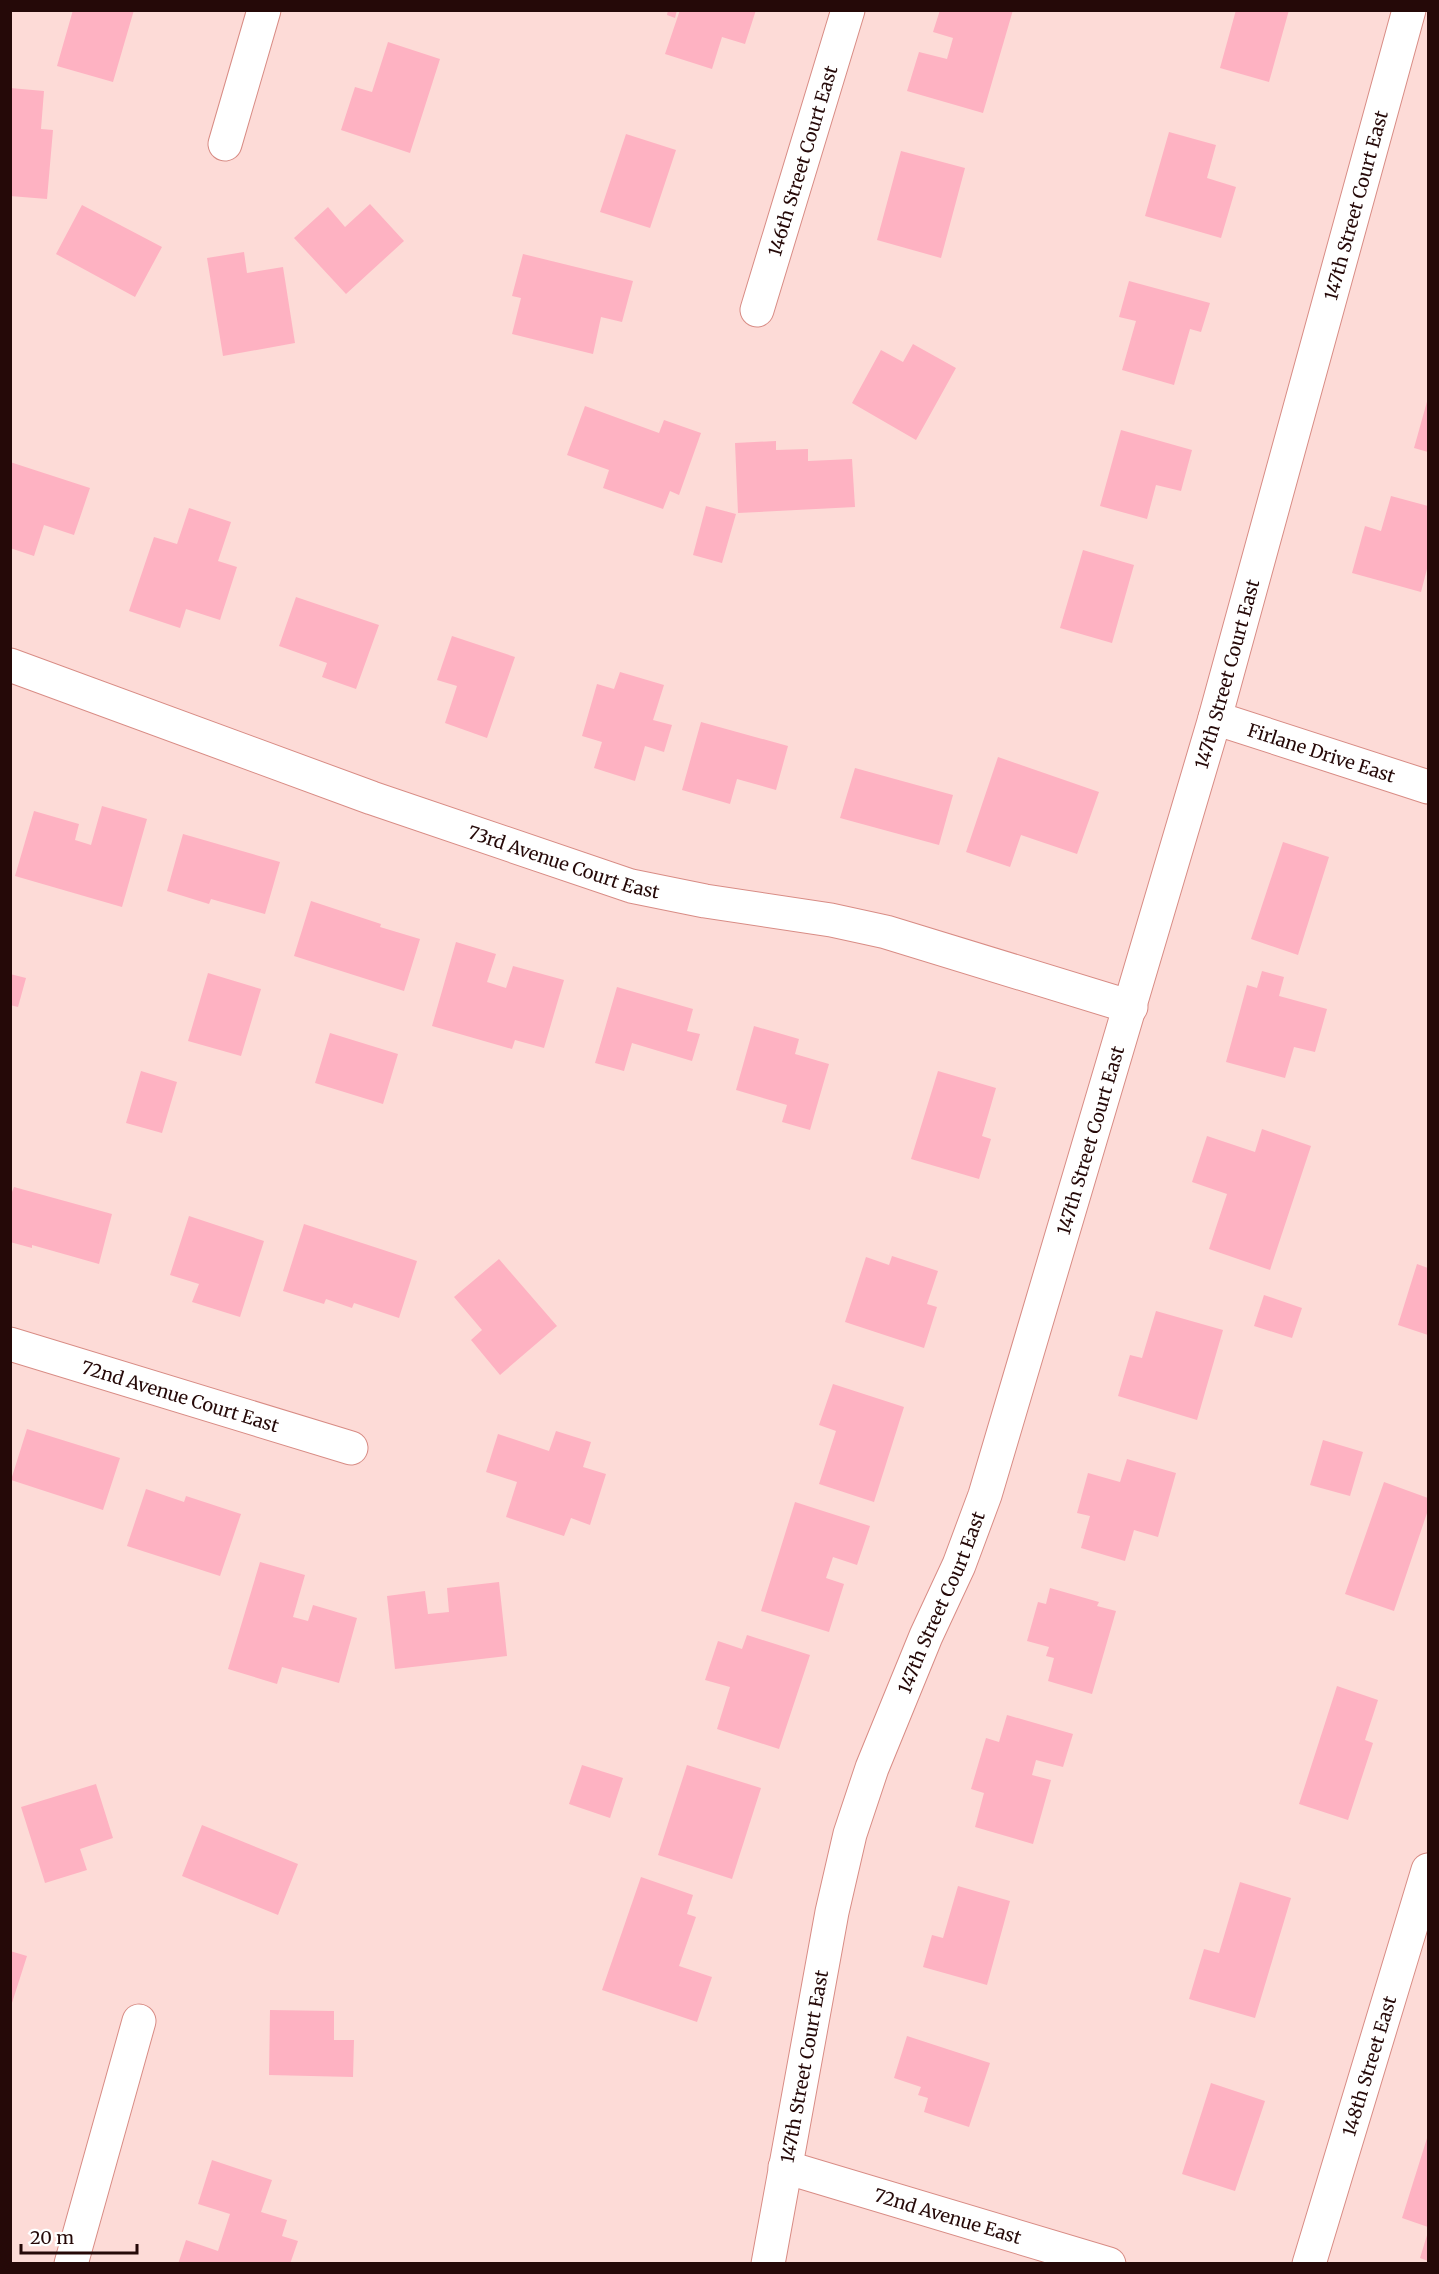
<svg xmlns="http://www.w3.org/2000/svg" width="1439" height="2274" viewBox="0 0 1439 2274" font-family="Merriweather,serif">
  <rect width="100%" height="100%" fill="#fddbd7"/>
  <path fill="#feb2c2" d="M73,10H134L113,82L57,66Z
    M668,10H677L675,18L667,15Z
    M680,10H756L745,44L722,37L712,69L665,54Z
    M940,10H1013L983,113L907,91L919,52L947,59L953,38L933,32Z
    M1236,10H1289L1269,82L1220,68Z
    M388,42L440,59L410,153L341,130L355,87L372,92Z
    M10,88L44,91L41,129L53,130L47,199L10,196Z
    M1169,132L1216,145L1207,178L1236,187L1221,238L1145,216Z
    M626,134L676,150L650,228L600,212Z
    M901,151L965,168L941,258L877,240Z
    M370,204L404,241L346,294L294,238L328,207L345,227Z
    M82,205L162,247L135,297L56,254Z
    M244,252L247,273L283,267L295,343L223,356L207,258Z
    M523,254L633,281L622,322L601,317L593,354L512,334L521,298L512,296Z
    M1129,281L1210,303L1201,332L1190,329L1174,385L1122,370L1136,321L1119,317Z
    M913,344L956,368L916,440L852,403L881,350L903,362Z
    M1428,398V452L1414,448Z
    M585,406L659,433L664,420L701,433L679,495L670,491L663,509L603,488L609,470L567,455Z
    M1121,430L1192,450L1181,491L1156,485L1147,519L1100,506Z
    M776,441V450L808,449V461L852,459L855,507L738,513L735,443Z
    M10,462L90,488L74,535L44,525L34,556L10,548Z
    M1391,496L1428,506V565L1421,592L1352,573L1365,526L1381,531Z
    M706,506L736,514L722,563L693,555Z
    M189,508L231,522L218,561L237,567L220,620L186,609L180,628L129,611L154,537L177,544Z
    M1083,550L1134,565L1112,643L1060,628Z
    M296,597L379,625L356,689L322,677L327,663L279,646Z
    M452,636L515,657L487,738L445,723L457,686L437,680Z
    M620,672L664,685L653,720L672,725L664,752L645,746L635,781L594,768L602,742L582,736L597,684L614,689Z
    M701,722L788,746L776,790L737,779L730,804L682,790Z
    M998,757L1099,792L1077,854L1021,835L1010,867L966,852Z
    M855,768L953,795L939,845L840,818Z
    M102,806L147,819L122,907L15,876L34,811L79,824L75,840L91,845Z
    M183,834L280,862L265,914L211,899L209,904L167,891Z
    M1283,842L1329,857L1298,955L1251,939Z
    M311,901L381,924L380,927L420,939L404,991L294,956Z
    M456,942L496,954L487,982L506,988L513,966L564,980L544,1048L515,1040L512,1049L432,1026Z
    M1262,971L1284,977L1279,996L1327,1009L1315,1052L1294,1047L1285,1078L1226,1062L1247,985L1257,988Z
    M208,973L261,989L241,1056L188,1041Z
    M10,974L26,978L18,1007L10,1005Z
    M617,987L693,1009L687,1031L700,1034L692,1061L632,1043L624,1071L595,1063Z
    M754,1026L799,1039L795,1054L829,1064L810,1130L782,1122L787,1105L736,1090Z
    M330,1033L398,1054L383,1104L315,1083Z
    M141,1071L177,1082L162,1133L126,1123Z
    M938,1071L996,1088L982,1136L991,1139L979,1179L911,1159Z
    M1262,1129L1311,1146L1270,1270L1209,1249L1227,1194L1192,1182L1207,1136L1255,1152Z
    M14,1187L112,1214L99,1264L32,1245V1248L10,1242V1197Z
    M189,1216L264,1241L240,1317L192,1302L199,1284L170,1275Z
    M304,1224L417,1261L399,1318L354,1303L352,1308L326,1299L324,1304L283,1291Z
    M892,1256L938,1271L927,1304L937,1307L924,1348L845,1322L866,1257L889,1265Z
    M499,1259L557,1326L500,1375L471,1340L482,1330L454,1297Z
    M1417,1264L1428,1268V1335L1398,1325Z
    M1264,1295L1302,1308L1292,1338L1254,1326Z
    M1156,1311L1223,1330L1197,1420L1118,1396L1130,1355L1142,1358Z
    M833,1384L904,1407L874,1502L819,1484L836,1431L819,1425Z
    M27,1429L120,1458L103,1510L11,1480Z
    M556,1431L591,1442L583,1467L606,1474L590,1525L571,1518L564,1536L506,1517L517,1482L486,1472L498,1434L549,1451Z
    M1323,1440L1363,1452L1350,1496L1310,1485Z
    M1127,1459L1176,1473L1158,1537L1134,1530L1125,1561L1081,1548L1090,1516L1077,1513L1088,1473L1120,1482Z
    M1384,1482L1428,1498V1510L1394,1611L1345,1594Z
    M146,1489L184,1502L186,1496L241,1514L220,1576L127,1546Z
    M795,1502L870,1526L857,1565L833,1557L826,1578L844,1584L829,1632L761,1611Z
    M260,1562L305,1575L293,1617L308,1621L313,1605L357,1618L339,1683L282,1667L277,1684L228,1669Z
    M499,1582L507,1656L395,1669L387,1596L425,1591L428,1614L449,1612L447,1588Z
    M1050,1588L1099,1602L1097,1606L1116,1611L1092,1694L1048,1681L1054,1658L1046,1656L1049,1647L1027,1641L1038,1602L1046,1604Z
    M747,1635L810,1655L779,1749L717,1729L730,1687L705,1680L718,1641L742,1649Z
    M1337,1686L1378,1700L1365,1740L1373,1743L1348,1820L1299,1804Z
    M1007,1715L1073,1734L1063,1767L1036,1760L1032,1775L1051,1780L1033,1844L975,1827L984,1793L971,1789L986,1738L999,1742Z
    M582,1765L623,1778L610,1818L569,1804Z
    M687,1765L761,1788L732,1879L658,1855Z
    M96,1784L113,1838L80,1849L87,1870L45,1883L21,1807Z
    M202,1825L298,1864L278,1915L182,1876Z
    M641,1877L693,1895L687,1914L696,1917L679,1966L712,1977L697,2022L602,1990Z
    M1240,1882L1291,1898L1255,2018L1189,1999L1204,1949L1219,1953Z
    M958,1886L1010,1901L987,1985L923,1967L932,1935L943,1938Z
    M10,1951L27,1956L11,2006L10,2005Z
    M270,2010L334,2011V2040H354L353,2077L269,2075Z
    M907,2036L990,2063L969,2127L924,2112L928,2098L918,2095L921,2087L894,2078Z
    M1211,2083L1265,2101L1235,2191L1182,2174Z
    M1428,2135V2227L1402,2218Z
    M212,2160L272,2180L261,2212L287,2220L282,2236L298,2241L290,2264H178L186,2240L218,2251L230,2214L198,2204Z
    M1428,2232V2261L1420,2258Z"/>
  <g fill="none" stroke-linecap="round" stroke-linejoin="round">
    <defs>
      <g id="street">
        <path d="M225,144L264,10"/>
        <path id="s1" d="M757,310L848,10"/>
        <path id="s2" d="M10,665L372,798L631,886L705,901L831,920L886,932L1131,1007"/>
        <path id="s3" d="M1215,718L1428,787"/>
        <path id="s4" d="M10,1344L351,1448"/>
        <path id="s5" d="M785,2167L1109,2264"/>
        <path d="M71,2264L139,2021"/>
        <path id="s6" d="M768,2264L832,1912L850,1834L872,1768L926,1636L959,1565L985,1495L1215,718L1409,10"/>
        <path id="s7" d="M1309,2264L1428,1870"/>
      </g>
    </defs>
    <use href="#street" stroke="#d88c85" stroke-width="35"/>
    <use href="#street" stroke="#fff" stroke-width="33"/>
  </g>
  <g text-anchor="middle" dominant-baseline="central" stroke-width="5" stroke-linejoin="round" paint-order="stroke">
    <g font-size="18" fill="#250908" stroke="#fff">
      <text stroke="none"><textPath href="#s1" startOffset="156">146th Street Court East</textPath></text>
      <text stroke="none"><textPath href="#s6" startOffset="2145">147th Street Court East</textPath></text>
      <text stroke="none"><textPath href="#s6" startOffset="1659">147th Street Court East</textPath></text>
      <text stroke="none"><textPath href="#s3" startOffset="112">Firlane Drive East</textPath></text>
      <text stroke="none"><textPath href="#s2" startOffset="588">73rd Avenue Court East</textPath></text>
      <text stroke="none"><textPath href="#s6" startOffset="1173">147th Street Court East</textPath></text>
      <text stroke="none"><textPath href="#s4" startOffset="178">72nd Avenue Court East</textPath></text>
      <text stroke="none"><textPath href="#s6" startOffset="687">147th Street Court East</textPath></text>
      <text stroke="none"><textPath href="#s6" startOffset="201">147th Street Court East</textPath></text>
      <text stroke="none"><textPath href="#s7" startOffset="207">148th Street East</textPath></text>
      <text stroke="none"><textPath href="#s5" startOffset="170">72nd Avenue East</textPath></text>
    </g>
  </g>
  <rect width="1439" height="2274" fill="none" stroke="#250908" stroke-width="24"/>
  <path d="M21 2244v9h116v-9" fill="none" stroke="#250908" stroke-width="3"/>
  <text x="30" y="2244" font-size="18" fill="#250908" stroke="#ffffff" stroke-width="4.5" paint-order="stroke">20 m</text>
</svg>
